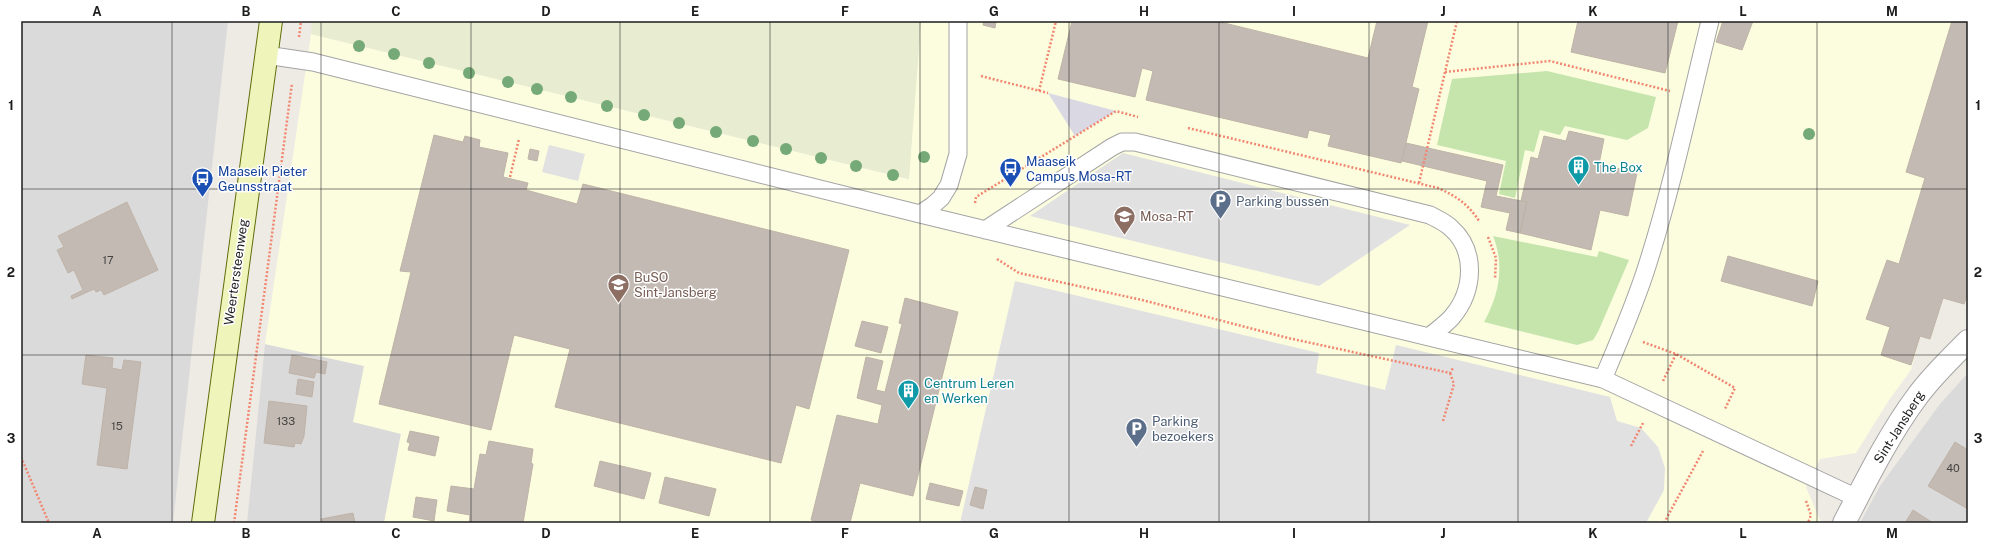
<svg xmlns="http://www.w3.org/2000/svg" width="1989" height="544" viewBox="0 0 1989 544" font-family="'Public Sans',sans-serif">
  <rect width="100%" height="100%" fill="#eeebe4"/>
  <path fill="#dbdada" d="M21,21H228L173,523H21Z
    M265,344L365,366L401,433L384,523H247Z
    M1968,373V523H1860L1880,486L1940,404Z"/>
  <path fill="#fbfdde" d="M921,21H1968V293L1964,304L1943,298L1930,339L1920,336L1911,370L1889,400L1856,453L1820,459L1806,487L1821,523H384L401,434L353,422L364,366L265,344L311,34L908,179Z"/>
  <path fill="#e8ecd0" d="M312,21H921L909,179L311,34Z"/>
  <path fill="#c5e5ac" d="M1547,71L1656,97L1648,128L1627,140L1565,126L1560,135L1540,130L1534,152L1525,150L1515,198L1499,194L1506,161L1437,145L1452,79Z
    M1493,236L1597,257L1599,251L1629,260L1598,332L1593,340L1577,345L1484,322C1499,295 1505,265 1493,236Z"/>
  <path fill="#e1e1e1" d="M549,145L585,154L578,181L542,172Z
    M1123,153L1410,225L1319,286L1030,216Z
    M1015,281L1319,353L1316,373L1385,390L1396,345L1610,397L1617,421L1641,428L1658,447L1665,468L1664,490L1646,523H960Z"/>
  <path fill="#d9d8e3" d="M1048,93L1116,111L1075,136Z"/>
  <path fill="#c2bab3" stroke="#bfb3a7" d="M984,21H996L995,28L983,25Z
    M1072,21H1216L1368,58L1377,21H1428L1412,87L1419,89L1401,163L1328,146L1331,135L1309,130L1307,138L1146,100L1153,71L1142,68L1135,97L1058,79Z
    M1578,21H1678L1665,73L1571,52Z
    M1723,21H1753L1742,50L1716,42Z
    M1952,21H1968V293L1964,304L1943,298L1930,339L1920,336L1911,365L1881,355L1890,327L1866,319L1887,260L1899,264L1925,178L1906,172Z
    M1569,131L1604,139L1599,164L1637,173L1628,216L1600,210L1591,250L1520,233L1527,202L1521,201L1531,157L1538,159L1544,136L1566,141Z
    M434,135L463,142L465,136L480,140L479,147L508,153L503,177L528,183L526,190L577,204L583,184L849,250L809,409L796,405L781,463L555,407L570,349L514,335L491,430L379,404L411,272L400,271Z
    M1406,143L1503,165L1496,196L1527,202L1520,233L1506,230L1510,213L1481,207L1487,181L1402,161Z
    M530,149L539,151L537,161L528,159Z
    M127,202L158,270L104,295L101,290L96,292L94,289L72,299L71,296L83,290L74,270L68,273L57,250L64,247L58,236Z
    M1728,256L1818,281L1812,306L1721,281Z
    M905,298L958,312L913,496L860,483L850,523H822L811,520L837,415L878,424L882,405L857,398L866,357L883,361L876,390L885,392L902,324L899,323Z
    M862,321L888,327L881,353L855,346Z
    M86,355L113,358L112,368L122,370L124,360L141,362L127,469L97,465L107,388L82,384Z
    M292,355L327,362L325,374L316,372L314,378L289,373Z
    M298,379L314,382L312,397L296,394Z
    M269,401L307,406L304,436L301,444L295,443L294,447L264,443Z
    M410,431L439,437L435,456L408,450L410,443L407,442Z
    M489,441L533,449L531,463L533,464L523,523H469L470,515L447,511L451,486L474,489L480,454L486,455Z
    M1955,442L1968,450V509L1928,486Z
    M600,461L651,473L644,499L594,486Z
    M665,477L716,489L709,516L659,503Z
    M930,483L963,491L959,506L926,499Z
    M975,487L987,490L983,509L970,505Z
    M416,497L437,500L434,521L413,517Z
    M1913,510L1933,523H1905Z
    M353,513L355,523H322L321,519Z"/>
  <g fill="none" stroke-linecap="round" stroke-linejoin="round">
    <defs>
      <path id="lane" d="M266,55L313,62L920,214L1603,379L1857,498
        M920,214L932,206L941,198L949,185L958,154V21
        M985,230L1112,147L1122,142H1135L1430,215C1437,219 1445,222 1451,228C1477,251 1474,291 1452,317C1446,324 1436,331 1429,337
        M1603,379C1619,341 1636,302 1648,263C1673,184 1690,102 1710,21"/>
      <path id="street" d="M1844,523C1866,481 1888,436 1916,398C1931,377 1950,359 1968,341"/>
      <path id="secondary" d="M203,523L271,21"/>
    </defs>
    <use href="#lane" stroke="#a4a4a4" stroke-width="19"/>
    <use href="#street" stroke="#a4a4a4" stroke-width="24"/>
    <use href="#secondary" stroke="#5d6d0b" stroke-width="24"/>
    <path stroke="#f18671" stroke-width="2.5" stroke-dasharray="2 2" stroke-linecap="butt" d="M299,37L301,21
      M1445,72L1550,61L1670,91
      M981,76L1048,93
      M1039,91L1056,21
      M1188,128L1438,188C1456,196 1468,204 1479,221
      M510,177L519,139
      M1419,183L1457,21
      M975,203L976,197L1116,111L1138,117
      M1488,237L1496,258L1495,279
      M997,259L1019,273L1142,300L1288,338L1450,373L1453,368
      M1643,342L1676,354L1735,388L1725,409
      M1663,381L1676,354
      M1443,421L1454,384L1450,373
      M1631,446L1643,423
      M21,457L49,523
      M1806,501L1811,515L1808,523
      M234,523L292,83
      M1664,523L1703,451"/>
    <use href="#lane" stroke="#fff" stroke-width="17"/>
    <use href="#street" stroke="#fff" stroke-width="22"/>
    <use href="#secondary" stroke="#eff5ba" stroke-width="22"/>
  </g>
  <g fill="#75aa78">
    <circle cx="359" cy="46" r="6"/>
    <circle cx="394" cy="54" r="6"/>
    <circle cx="429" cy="63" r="6"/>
    <circle cx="469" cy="73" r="6"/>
    <circle cx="508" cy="82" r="6"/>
    <circle cx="537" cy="89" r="6"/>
    <circle cx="571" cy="97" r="6"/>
    <circle cx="607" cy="106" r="6"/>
    <circle cx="644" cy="115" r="6"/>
    <circle cx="679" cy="123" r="6"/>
    <circle cx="716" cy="132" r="6"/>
    <circle cx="1809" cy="134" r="6"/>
    <circle cx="753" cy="141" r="6"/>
    <circle cx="786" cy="149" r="6"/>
    <circle cx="924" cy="157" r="6"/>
    <circle cx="821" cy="158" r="6"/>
    <circle cx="856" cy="166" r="6"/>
    <circle cx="893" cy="175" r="6"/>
  </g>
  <path fill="none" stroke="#1d1d1d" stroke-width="1" stroke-opacity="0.55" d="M172,21V523M321,21V523M471,21V523M620,21V523M770,21V523M920,21V523M1069,21V523M1219,21V523M1369,21V523M1518,21V523M1668,21V523M1817,21V523M21,189H1968M21,355H1968"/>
  <defs>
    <symbol id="building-pin" viewBox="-11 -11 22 30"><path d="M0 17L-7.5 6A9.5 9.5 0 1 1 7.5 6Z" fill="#0f9aa8" stroke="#fff"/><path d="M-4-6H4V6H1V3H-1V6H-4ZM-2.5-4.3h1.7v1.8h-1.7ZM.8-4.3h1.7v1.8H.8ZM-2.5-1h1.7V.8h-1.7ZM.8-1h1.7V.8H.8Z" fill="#fff"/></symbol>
    <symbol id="bus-pin" viewBox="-11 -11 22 30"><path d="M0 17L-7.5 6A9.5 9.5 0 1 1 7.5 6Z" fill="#1a4fb4" stroke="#fff"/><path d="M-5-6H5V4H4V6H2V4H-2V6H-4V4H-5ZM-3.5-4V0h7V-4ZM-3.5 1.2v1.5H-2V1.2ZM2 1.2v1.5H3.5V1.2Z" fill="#fff"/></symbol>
    <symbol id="parking-pin" viewBox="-11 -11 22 30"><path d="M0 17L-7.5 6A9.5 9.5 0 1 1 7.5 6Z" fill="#5c6f8a" stroke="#fff"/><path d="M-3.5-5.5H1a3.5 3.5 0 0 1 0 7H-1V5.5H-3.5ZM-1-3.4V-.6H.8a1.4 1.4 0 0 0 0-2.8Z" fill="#fff"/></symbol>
    <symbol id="school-pin" viewBox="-11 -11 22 30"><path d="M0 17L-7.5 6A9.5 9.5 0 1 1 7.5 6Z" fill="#8d6e63" stroke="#fff"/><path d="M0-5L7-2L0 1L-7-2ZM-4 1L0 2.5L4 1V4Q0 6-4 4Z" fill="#fff"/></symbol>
  </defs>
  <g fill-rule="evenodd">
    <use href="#building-pin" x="1566" y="154" width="25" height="34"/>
    <use href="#bus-pin" x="998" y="156" width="25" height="34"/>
    <use href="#bus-pin" x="190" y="166" width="25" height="34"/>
    <use href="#parking-pin" x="1208" y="188" width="25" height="34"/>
    <use href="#school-pin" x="1112" y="204" width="25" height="34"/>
    <use href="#school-pin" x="606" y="272" width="25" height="34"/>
    <use href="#building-pin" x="896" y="378" width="25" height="34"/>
    <use href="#parking-pin" x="1124" y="416" width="25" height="34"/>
  </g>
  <g text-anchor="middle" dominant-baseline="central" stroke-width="3" stroke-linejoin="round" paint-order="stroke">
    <g font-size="11" fill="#464442">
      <text x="108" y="260">17</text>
      <text x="286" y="421">133</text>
      <text x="117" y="426">15</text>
      <text x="1953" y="468">40</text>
    </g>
    <g font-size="13" fill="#164399" stroke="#fff" text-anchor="start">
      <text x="1026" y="161">Maaseik<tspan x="1026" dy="15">Campus Mosa-RT</tspan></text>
      <text x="218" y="171">Maaseik Pieter<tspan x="218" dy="15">Geunsstraat</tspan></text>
    </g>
    <g font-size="13" fill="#0d838f" stroke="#fff" text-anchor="start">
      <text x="1594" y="167">The Box</text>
      <text x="924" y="383">Centrum Leren<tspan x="924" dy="15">en Werken</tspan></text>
    </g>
    <g font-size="13" fill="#4e5e75" stroke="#fff" text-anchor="start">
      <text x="1236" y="201">Parking bussen</text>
      <text x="1152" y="421">Parking<tspan x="1152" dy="15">bezoekers</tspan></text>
    </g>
    <g font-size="13" fill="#785e54" stroke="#fff" text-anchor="start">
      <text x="1140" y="216">Mosa-RT</text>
      <text x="634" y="277">BuSO<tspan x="634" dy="15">Sint-Jansberg</tspan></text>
    </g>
    <g font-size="13" fill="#1d1d1d" stroke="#fff">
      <text transform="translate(236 272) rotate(-82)">Weertersteenweg</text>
      <text transform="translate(1899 427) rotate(-58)">Sint-Jansberg</text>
    </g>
  </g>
  <rect width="1989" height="544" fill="none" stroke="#ffffff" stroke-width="44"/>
  <rect x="22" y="22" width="1945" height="500" fill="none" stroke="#1d1d1d" stroke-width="1.5"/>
  <g font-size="13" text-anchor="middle" font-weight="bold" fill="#1d1d1d">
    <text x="97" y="16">A</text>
    <text x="246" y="16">B</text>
    <text x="396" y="16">C</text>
    <text x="546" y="16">D</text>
    <text x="695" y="16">E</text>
    <text x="845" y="16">F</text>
    <text x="994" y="16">G</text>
    <text x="1144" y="16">H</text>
    <text x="1294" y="16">I</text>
    <text x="1443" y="16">J</text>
    <text x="1593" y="16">K</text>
    <text x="1743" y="16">L</text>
    <text x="1892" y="16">M</text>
    <text x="11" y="110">1</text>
    <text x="1978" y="110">1</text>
    <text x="11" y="277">2</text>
    <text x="1978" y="277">2</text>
    <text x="11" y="443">3</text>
    <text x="1978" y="443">3</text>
    <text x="97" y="538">A</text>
    <text x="246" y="538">B</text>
    <text x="396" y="538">C</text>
    <text x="546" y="538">D</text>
    <text x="695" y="538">E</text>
    <text x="845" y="538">F</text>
    <text x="994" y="538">G</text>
    <text x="1144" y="538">H</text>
    <text x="1294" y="538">I</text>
    <text x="1443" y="538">J</text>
    <text x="1593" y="538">K</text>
    <text x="1743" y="538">L</text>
    <text x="1892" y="538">M</text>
  </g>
</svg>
